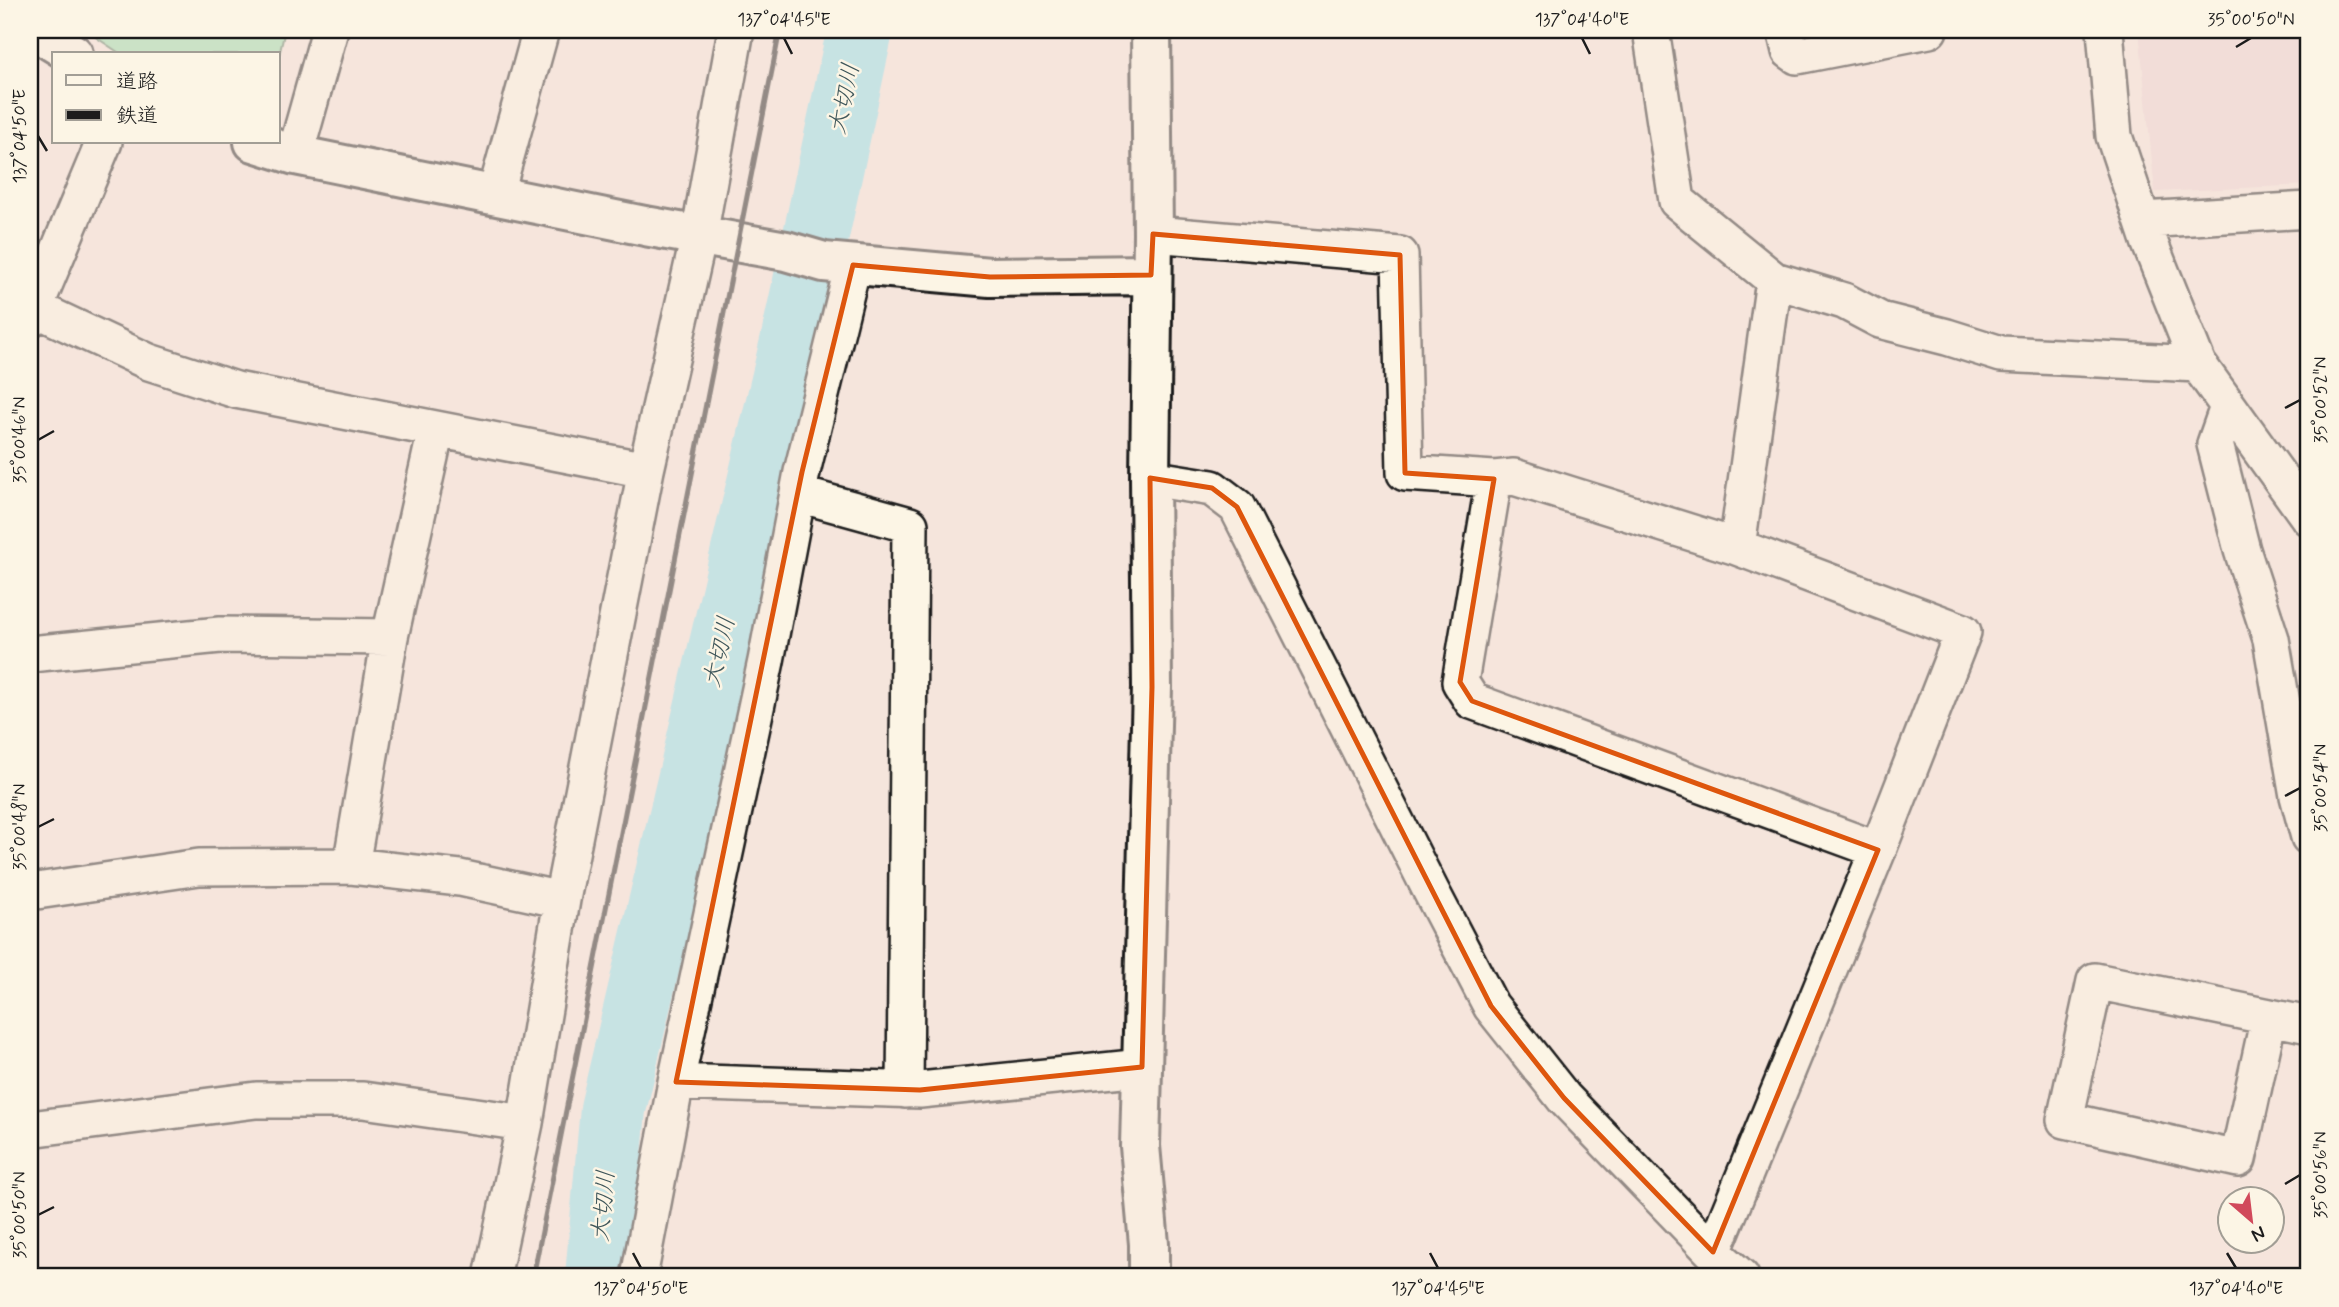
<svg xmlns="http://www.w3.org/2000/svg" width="2339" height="1307" viewBox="0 0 2339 1307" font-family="Mynerve,'Klee One',sans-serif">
  <rect width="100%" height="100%" fill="#f5e5dc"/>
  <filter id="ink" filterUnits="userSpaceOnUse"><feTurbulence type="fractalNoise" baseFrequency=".0143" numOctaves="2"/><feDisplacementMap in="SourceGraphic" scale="14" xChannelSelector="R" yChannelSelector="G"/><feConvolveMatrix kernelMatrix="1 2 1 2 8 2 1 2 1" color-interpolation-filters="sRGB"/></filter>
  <g filter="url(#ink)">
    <path fill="#edd2d2" d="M2139,30H2309V185L2155,192Z"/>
    <path fill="#97ddab" stroke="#5a7c64" stroke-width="2" d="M85,30H285L278,60V54H121Z"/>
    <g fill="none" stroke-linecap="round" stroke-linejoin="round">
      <path stroke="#8fdfec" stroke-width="66" d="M598,1277L613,1109L794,338L860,30"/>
      <defs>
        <path id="minor" d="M1651,30L1677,201L1774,280
          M1785,30L1790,51L1797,56L1929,30
          M2105,30L2114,136L2149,241L2198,364L2309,518
          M295,155L330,30
          M495,196L541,30
          M2142,220L2309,210
          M1153,234L1400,255L1405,473L1494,479
          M34,308L149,362L236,390L646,470
          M30,319L104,142
          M2228,407L2215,444L2242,550L2271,639L2298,796L2309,837
          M436,430L390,637L351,866L460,878L562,900
          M1150,478L1212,488L1237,507L1431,891L1491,1006L1564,1098L1713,1252L1741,1277
          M798,494L910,525L905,1090
          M30,654L220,635L390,637
          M1878,850L1472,701L1460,682L1494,479L1514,477L1737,547L1774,280L1844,301L1880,320L1947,337L2001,354L2198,364
          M30,892L199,867L351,866
          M2269,1017L2238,1159L2065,1120L2095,981L2309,1025
          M676,1082L920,1090L1142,1067
          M30,1129L256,1100H363L525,1123
          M1713,1252L1878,850L1963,632L1737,547
          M492,1277L525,1123L562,900L646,470L699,236L736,30
          M639,1277L676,1082L766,661L802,472L853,265"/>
        <path id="tertiary" d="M34,30L73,54
          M254,142L295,155L645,226L786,251L824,262L990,277L1151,275
          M1149,1277V1244L1140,1146L1152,687L1150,478L1153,234L1151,30"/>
      </defs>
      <use href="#minor" stroke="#1c1c1c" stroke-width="40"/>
      <use href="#tertiary" stroke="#1c1c1c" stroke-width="44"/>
      <use href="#minor" stroke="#fcf5e5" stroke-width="35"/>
      <use href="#tertiary" stroke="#fcf5e5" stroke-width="38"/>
      <path stroke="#1c1c1c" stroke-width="5" d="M533,1277L780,30"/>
    </g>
  </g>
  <path d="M0 0H2339V1307H0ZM1153,234L1400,255L1405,473L1494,479L1460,682L1472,701L1878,850L1713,1252L1564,1098L1491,1006L1237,507L1212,488L1150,478L1152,687L1142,1067L920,1090L676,1082L802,472L853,265L990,277L1151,275Z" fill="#f5e5dc" fill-opacity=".55" fill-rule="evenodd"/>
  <path fill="none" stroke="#de560d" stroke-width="5" stroke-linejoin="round" d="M1153,234L1400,255L1405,473L1494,479L1460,682L1472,701L1878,850L1713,1252L1564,1098L1491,1006L1237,507L1212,488L1150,478L1152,687L1142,1067L920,1090L676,1082L802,472L853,265L990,277L1151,275Z"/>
  <path fill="none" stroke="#1c1c1c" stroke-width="2.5" d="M784,38L792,54M1582,38L1590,54M2236,47L2251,38M38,136L47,151M2285,408L2300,400M38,440L54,431M2285,796L2300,788M38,827L54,819M2285,1184L2300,1175M38,1215L54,1207M633,1253L641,1268M1430,1253L1438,1268M2227,1253L2236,1268"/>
  <g text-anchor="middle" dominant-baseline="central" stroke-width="5" stroke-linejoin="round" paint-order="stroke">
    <g font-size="24" font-style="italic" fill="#3e565a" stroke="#fcf5e5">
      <text transform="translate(845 99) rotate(-78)">大切川</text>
      <text transform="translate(720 652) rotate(-77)">大切川</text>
      <text transform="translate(604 1206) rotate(-85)">大切川</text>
    </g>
  </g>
  <rect width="2339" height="1307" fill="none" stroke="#fcf5e5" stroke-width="77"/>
  <rect x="52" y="52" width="228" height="91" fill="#fcf5e5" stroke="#a29e95" stroke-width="2"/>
  <rect x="66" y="75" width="35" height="10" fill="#fcf5e5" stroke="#a29e95" stroke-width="2"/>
  <text x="116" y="88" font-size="21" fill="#1c1c1c">道路</text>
  <rect x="66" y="110" width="35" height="10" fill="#1c1c1c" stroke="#a29e95" stroke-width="2"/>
  <text x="116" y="122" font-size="21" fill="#1c1c1c">鉄道</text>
  <g transform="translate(2251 1220) rotate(152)"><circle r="33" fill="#fcf5e5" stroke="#a29e95" stroke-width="2"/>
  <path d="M0-5L12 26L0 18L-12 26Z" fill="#d1495b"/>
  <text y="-10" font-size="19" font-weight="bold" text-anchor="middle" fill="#1c1c1c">N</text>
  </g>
  <rect x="38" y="38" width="2262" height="1230" fill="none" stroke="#1c1c1c" stroke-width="2.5"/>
  <g font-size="18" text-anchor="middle" fill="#1c1c1c">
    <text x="784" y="25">137°04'45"E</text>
    <text x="1582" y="25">137°04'40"E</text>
    <text x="2251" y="25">35°00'50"N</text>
    <text transform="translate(19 136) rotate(-90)" y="6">137°04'50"E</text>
    <text transform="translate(2320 400) rotate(-90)" y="6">35°00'52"N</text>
    <text transform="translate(19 440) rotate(-90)" y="6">35°00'46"N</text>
    <text transform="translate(2320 788) rotate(-90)" y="6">35°00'54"N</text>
    <text transform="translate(19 827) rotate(-90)" y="6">35°00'48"N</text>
    <text transform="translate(2320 1175) rotate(-90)" y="6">35°00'56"N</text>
    <text transform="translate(19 1215) rotate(-90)" y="6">35°00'50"N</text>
    <text x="641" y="1294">137°04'50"E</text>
    <text x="1438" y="1294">137°04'45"E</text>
    <text x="2236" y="1294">137°04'40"E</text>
  </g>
</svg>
